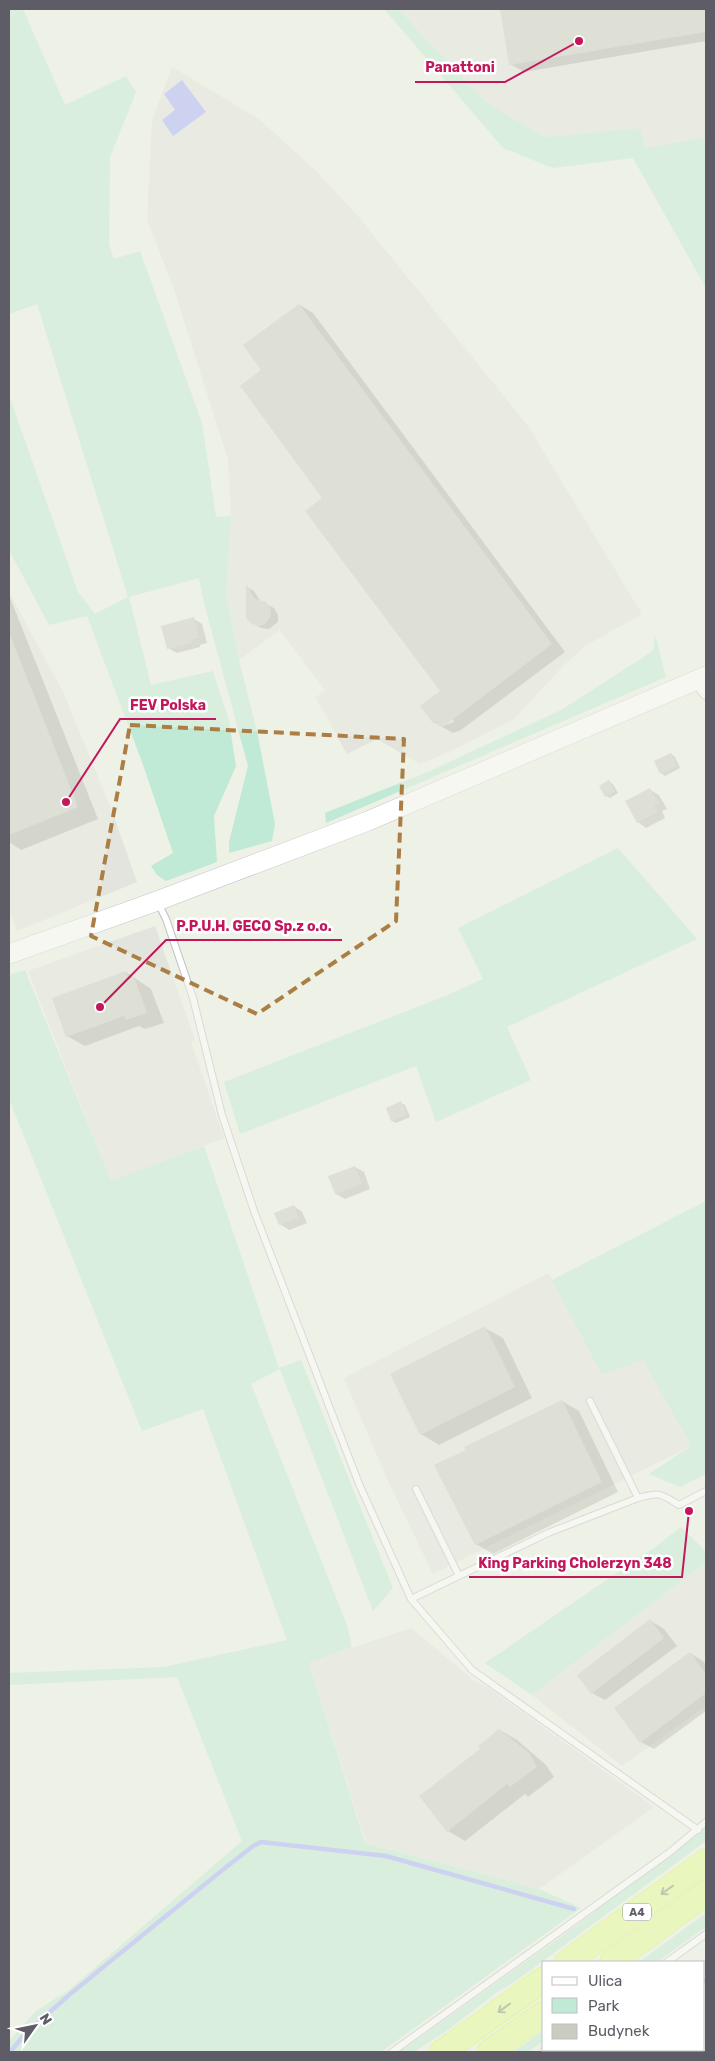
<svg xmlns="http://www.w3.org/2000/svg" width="715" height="2061" viewBox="0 0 715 2061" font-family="Rubik,sans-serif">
  <rect width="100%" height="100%" fill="#eef1e5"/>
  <path fill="#e2e4dd" d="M398,9H706V137L645,148L640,128L544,137L486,102Z
    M172,67L260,120L315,170L357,215L528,426L642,614L585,646L564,665L514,719L451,751L420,764L377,739L347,754L323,710L315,698L325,690L280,630L239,660L226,592L231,516L228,460L173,286L147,220L152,120Z
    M9,592L64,694L112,811L137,882L17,931L9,909Z
    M155,926L195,1040L191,1042L224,1138L111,1182L28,971Z
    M549,1273L602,1375L643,1359L691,1446L433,1574L389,1483L344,1378Z
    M706,1562V1706L622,1766L532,1695Z
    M411,1628L476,1682L486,1686L654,1807L539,1889L366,1843L309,1662Z"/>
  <path fill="#c0ead5" d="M9,9H23L65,105L126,76L136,92L110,157L109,244L114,259L140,251L202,423L216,517L231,516L226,592L239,660L257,731L275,824L272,841L229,853V842L248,766L204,603L199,578L129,597L151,685L213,671L229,721L236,766L214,816L217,862L166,881L157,875L151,866L173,853L142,762L87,616L49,625L9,550V395L78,592L95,614L128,597L37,304L9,314Z
    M384,9H398L486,102L544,137L640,128L645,148L706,137V288L633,158L553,168L503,148Z
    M655,635L666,677L326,823L325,813L430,771L561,710L653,651Z
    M618,848L697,939L507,1027L531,1080L436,1122L416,1066L240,1134L224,1082L448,995L483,979L458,928Z
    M25,970L111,1181L204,1146L279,1368L301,1360L393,1588L373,1611L280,1369L251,1384L347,1625L352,1647L309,1663L365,1843L539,1889L581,1908L381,2052H9V2041L36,2011L69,1990L242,1841L177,1677L9,1685V1673L164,1667L287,1640L203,1409L142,1431L9,1099V975Z
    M706,1201V1474L680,1487L649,1474L691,1446L643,1360L602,1375L552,1280Z
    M681,1527L706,1552V1562L532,1695L485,1663L655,1547Z
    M706,1827V1841L513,1983L497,1992L448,2030L414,2052H399L565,1934Z
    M706,1913V1927L657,1962H639Z
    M544,2030V2041L528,2052H513Z"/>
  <path fill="#a7adff" d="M182,80L206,112L173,136L162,120L175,110L164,94Z"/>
  <path fill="#0003" fill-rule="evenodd" d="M501,9H706V41L524,72L510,64Z
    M300,305L313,313L565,652L461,730L453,733L434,722L442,691L324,499ZM453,719L454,722L442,726L440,724Z
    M247,587L254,591L261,602L274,608L278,615V622L269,629L261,628L253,623Z
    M9,595L98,819L21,850L9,842Z
    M194,619L202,624L207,643L200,645V647L177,653L168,648Z
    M671,754L675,757L680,768L665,776L661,773Z
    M609,782L613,784L618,793L610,798L606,796Z
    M650,790L659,795L667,809L662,811L665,818L646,828L638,822Z
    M126,972L151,989L164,1023L145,1029L139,1026L85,1046L67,1036Z
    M401,1103L405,1105L410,1117L396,1123L392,1121Z
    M355,1167L364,1172L370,1189L345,1199L336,1194Z
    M294,1206L302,1212L307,1223L289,1230L280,1224Z
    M485,1328L503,1338L532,1398L439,1445L421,1434Z
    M562,1401L579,1411L618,1492L493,1554L476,1544L467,1450Z
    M651,1621L664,1629L677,1646L605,1700L592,1693Z
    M690,1653L703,1661L706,1665V1711L654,1749L641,1742Z
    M500,1730L517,1740L546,1765L554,1777L528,1797L525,1794L465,1841L448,1831L482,1749Z"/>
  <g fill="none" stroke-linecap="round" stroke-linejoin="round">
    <path stroke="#a7adff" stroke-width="4.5" d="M704,1981H706
      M10,2052L25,2034L69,1995L220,1872L253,1846L261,1842L386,1856L574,1909"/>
  </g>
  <path fill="#caccc2" d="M500,9H706V32L509,65Z
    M299,304L552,644L448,723L439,726L437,721L433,723L420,706L440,691L305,511L322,498L240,386L261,370L243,345Z
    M246,584L255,599L266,602L271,609L270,618L265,624L261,626L252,624L246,618Z
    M194,617L199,638L191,640L192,643L167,649L161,626Z
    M9,632L78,807L9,835Z
    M671,753L677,766L660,774L654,761Z
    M609,780L615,791L605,797L599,786Z
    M650,788L659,804L654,806L657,812L637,823L625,801Z
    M126,971L129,979L134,977L147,1013L126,1020L124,1016L66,1037L52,998Z
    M401,1101L407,1115L391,1121L386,1108Z
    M355,1166L362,1184L335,1194L328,1176Z
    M294,1205L299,1218L279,1225L274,1213Z
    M485,1326L515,1387L420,1435L390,1374Z
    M562,1400L602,1482L475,1545L434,1465L466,1450L464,1447Z
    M650,1619L664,1638L591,1694L577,1675Z
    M690,1652L706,1674V1693L640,1743L614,1708Z
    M499,1729L529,1753L537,1767L510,1787L507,1784L447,1832L419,1796L480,1749L478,1746Z"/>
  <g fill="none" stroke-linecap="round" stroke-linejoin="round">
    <defs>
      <path id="service" d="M158,903L166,919L193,998L222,1115L254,1211L359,1484L411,1599L472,1670L698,1830
        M416,1489L459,1576
        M638,1498C660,1492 660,1493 679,1505L706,1491
        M411,1599L548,1533L638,1498L590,1401
        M667,1962L706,1934
        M392,2052L670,1852L706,1822
        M542,2052L546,2050"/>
      <path id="minor" d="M696,680L706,693"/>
      <path id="secondary" d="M9,954L157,901L368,821L706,676"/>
      <path id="motorway" d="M567,1962L706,1861
        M612,1962L706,1893
        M442,2052L544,1979
        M489,2052L544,2013"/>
    </defs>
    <use href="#service" stroke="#c0bfc7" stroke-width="8"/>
    <use href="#minor" stroke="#c0bfc7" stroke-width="14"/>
    <use href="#secondary" stroke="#c6c4ce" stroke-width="20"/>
    <use href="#motorway" stroke="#c8f600" stroke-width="25"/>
    <use href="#service" stroke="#fff" stroke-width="6"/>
    <use href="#minor" stroke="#fff" stroke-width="12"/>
    <use href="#secondary" stroke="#fff" stroke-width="19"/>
    <use href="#motorway" stroke="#e3ff8e" stroke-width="24"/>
  </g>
  <defs><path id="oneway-shaft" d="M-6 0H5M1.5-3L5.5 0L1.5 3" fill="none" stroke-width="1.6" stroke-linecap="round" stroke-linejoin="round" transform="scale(1.25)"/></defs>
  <g stroke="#8d9675">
    <use href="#oneway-shaft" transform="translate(667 1890) rotate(144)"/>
    <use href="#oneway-shaft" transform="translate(504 2008) rotate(144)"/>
  </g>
  <path d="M0 0H715V2061H0ZM130,725L404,739L396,921L257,1014L91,936Z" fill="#eef1e5" fill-opacity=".55" fill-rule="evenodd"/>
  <path fill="none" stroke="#ab7e46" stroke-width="4" stroke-dasharray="10 6" stroke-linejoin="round" d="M130,725L404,739L396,921L257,1014L91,936Z"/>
  <g text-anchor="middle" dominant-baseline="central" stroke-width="5" stroke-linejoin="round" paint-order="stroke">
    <rect fill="#fff" stroke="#8e8e95" stroke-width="1" x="623" y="1903.5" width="28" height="17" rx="4"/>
    <g font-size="11" font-weight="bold" fill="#5e5d67">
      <text x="637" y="1912">A4</text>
    </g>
  </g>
  <path fill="none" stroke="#c2185b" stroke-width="2" d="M579 41L505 82H415M66 802L120 719H216M100 1007L166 940H342M689 1511L682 1577H469"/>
  <g fill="#c2185b" stroke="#fff" stroke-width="2">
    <circle cx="579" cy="41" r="5"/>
    <circle cx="66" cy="802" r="5"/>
    <circle cx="100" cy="1007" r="5"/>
    <circle cx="689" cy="1511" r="5"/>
  </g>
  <g font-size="14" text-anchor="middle" font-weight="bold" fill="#c2185b" stroke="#fff" stroke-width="5" stroke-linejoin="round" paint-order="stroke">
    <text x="460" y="72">Panattoni</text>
    <text x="168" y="710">FEV Polska</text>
    <text x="254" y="931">P.P.U.H. GECO Sp.z o.o.</text>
    <text x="575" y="1568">King Parking Cholerzyn 348</text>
  </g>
  <rect width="715" height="2061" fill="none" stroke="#5e5d67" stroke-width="20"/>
  <rect x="542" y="1961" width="162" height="90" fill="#ffffff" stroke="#bfbec2"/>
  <rect x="552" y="1977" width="25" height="8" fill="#ffffff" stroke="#bfbec2"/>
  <text x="588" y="1986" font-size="15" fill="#5e5d67">Ulica</text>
  <rect x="552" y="1998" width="25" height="15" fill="#c0ead5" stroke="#bfbec2"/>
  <text x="588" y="2011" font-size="15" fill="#5e5d67">Park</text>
  <rect x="552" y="2024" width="25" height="15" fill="#caccc2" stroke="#bfbec2"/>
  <text x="588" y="2036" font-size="15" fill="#5e5d67">Budynek</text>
  <g transform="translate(35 2026) rotate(57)" stroke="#ffffff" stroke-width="4" paint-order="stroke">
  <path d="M0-4L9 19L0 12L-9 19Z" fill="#5e5d67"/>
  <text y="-8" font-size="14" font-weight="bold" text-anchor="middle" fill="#5e5d67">N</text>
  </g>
</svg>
